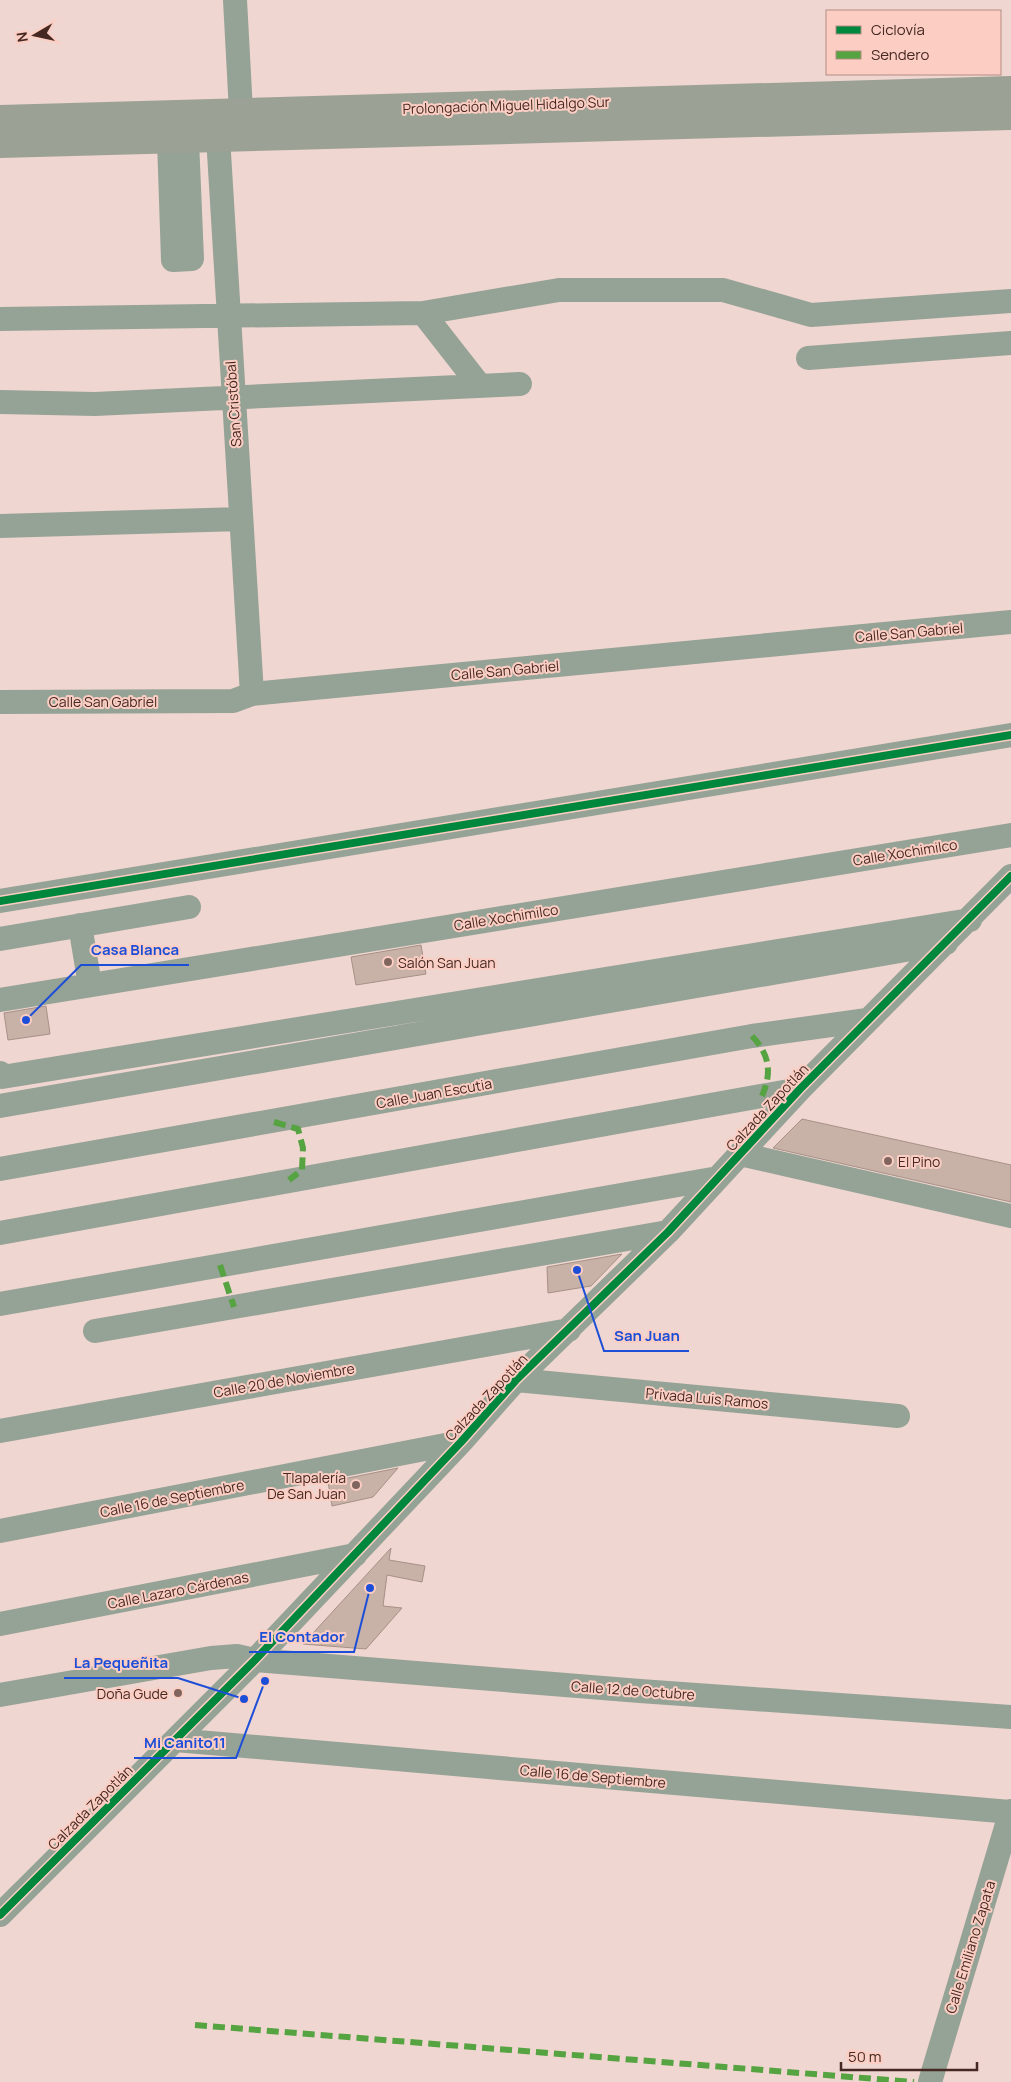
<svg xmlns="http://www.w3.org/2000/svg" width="1011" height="2082" viewBox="0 0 1011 2082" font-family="Manrope,sans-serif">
  <rect width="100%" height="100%" fill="#efd6d0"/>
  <path fill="#c8b2a7" stroke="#a79187" d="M421,945L426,974L356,985L351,957Z
    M46,1006L50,1034L8,1040L4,1013Z
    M802,1119L1011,1165V1202L773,1148Z
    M622,1254L591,1286L548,1293L547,1267Z
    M398,1468L373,1497L332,1506L328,1482Z
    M391,1548L389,1560L425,1566L422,1582L387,1575L383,1606L402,1608L366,1649L303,1644Z"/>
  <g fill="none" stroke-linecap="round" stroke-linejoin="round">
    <path stroke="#95a296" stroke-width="24" d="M235,0L242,130
      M217,120L252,694
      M169,140L173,260L192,259L187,140
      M423,313L559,290H723L811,315L1011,301
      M0,319L423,313L480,386
      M808,358L1011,343
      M0,402L95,404L520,384
      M0,526L241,519
      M0,702L233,701L252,694L1011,622
      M0,901L1011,735
      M80,925L90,985
      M0,939L189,907
      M0,1000L1011,835
      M0,1073L2,1077L970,920
      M0,1106L946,943
      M740,1154L1011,1216
      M0,1169L752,1036L867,1020
      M0,1233L800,1089
      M0,1304L718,1178
      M95,1331L668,1232
      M516,1380L898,1416
      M0,1431L569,1330
      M0,1531L461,1442
      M0,1624L355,1555
      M0,1695L211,1658L237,1656L255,1660L640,1691L1011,1717
      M175,1740L1011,1812
      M0,1915L255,1660L461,1442L516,1380L668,1232L800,1089L1011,876
      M930,2082L1011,1811"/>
    <path stroke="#9ba194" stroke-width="28" d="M0,119L1011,90
      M0,144L1011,116"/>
    <path stroke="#55a341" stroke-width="6" stroke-dasharray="12 6" stroke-linecap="butt" d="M752,1036C770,1055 772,1073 762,1096
      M274,1122L298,1129L303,1148L302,1170L289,1180
      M220,1265L234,1307
      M195,2025L914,2082"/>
    <defs>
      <path id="cycleway" d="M0,901L1011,735
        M0,1915L255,1660L461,1442L516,1380L668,1232L800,1089L1011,876"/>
    </defs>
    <use href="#cycleway" stroke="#fccec3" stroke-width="11"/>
    <use href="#cycleway" stroke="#00873e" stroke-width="8"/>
  </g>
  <g fill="#80655e" stroke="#fccec3" stroke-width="2">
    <circle cx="388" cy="962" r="5"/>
    <circle cx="888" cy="1161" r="5"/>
    <circle cx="356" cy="1485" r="5"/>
    <circle cx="178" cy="1693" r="5"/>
  </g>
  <g text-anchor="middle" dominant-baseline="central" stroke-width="4" stroke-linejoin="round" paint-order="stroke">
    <g font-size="14" fill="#452821" stroke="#fccec3">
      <text transform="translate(506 105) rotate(-2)">Prolongación Miguel Hidalgo Sur</text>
      <text transform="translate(233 404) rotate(-94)">San Cristóbal</text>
      <text transform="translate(909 632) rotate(-5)">Calle San Gabriel</text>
      <text transform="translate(505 670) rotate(-5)">Calle San Gabriel</text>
      <text x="103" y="701">Calle San Gabriel</text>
      <text transform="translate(905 852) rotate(-9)">Calle Xochimilco</text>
      <text transform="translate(506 917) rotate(-9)">Calle Xochimilco</text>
      <text transform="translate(434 1093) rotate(-10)">Calle Juan Escutia</text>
      <text transform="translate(767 1107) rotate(-47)">Calzada Zapotlán</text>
      <text transform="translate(284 1380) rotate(-10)">Calle 20 de Noviembre</text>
      <text transform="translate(486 1397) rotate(-47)">Calzada Zapotlán</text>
      <text transform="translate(707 1398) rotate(5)">Privada Luis Ramos</text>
      <text transform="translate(172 1498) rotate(-11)">Calle 16 de Septiembre</text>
      <text transform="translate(178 1590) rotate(-11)">Calle Lazaro Cárdenas</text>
      <text transform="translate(633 1690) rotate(4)">Calle 12 de Octubre</text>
      <text transform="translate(593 1776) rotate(5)">Calle 16 de Septiembre</text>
      <text transform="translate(90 1807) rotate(-45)">Calzada Zapotlán</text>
      <text transform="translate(970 1947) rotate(-73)">Calle Emiliano Zapata</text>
    </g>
    <g font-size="14" fill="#452821" stroke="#fccec3" text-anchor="start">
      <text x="398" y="962">Salón San Juan</text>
      <text x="898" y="1161">El Pino</text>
      <text x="346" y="1477" text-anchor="end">Tlapalería<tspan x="346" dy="16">De San Juan</tspan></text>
      <text x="168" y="1693" text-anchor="end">Doña Gude</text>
    </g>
  </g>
  <path fill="none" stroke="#1d4ed8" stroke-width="2" d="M26 1020L81 965H189M577 1270L604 1351H689M370 1588L354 1652H249M244 1699L178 1678H64M265 1681L236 1758H134"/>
  <g fill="#1d4ed8" stroke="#fccec3" stroke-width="2">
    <circle cx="26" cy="1020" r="5"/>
    <circle cx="577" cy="1270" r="5"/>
    <circle cx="370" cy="1588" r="5"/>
    <circle cx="244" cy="1699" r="5"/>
    <circle cx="265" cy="1681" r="5"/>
  </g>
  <g font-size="15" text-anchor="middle" font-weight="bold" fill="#1d4ed8" stroke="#fccec3" stroke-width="4" stroke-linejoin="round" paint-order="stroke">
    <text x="135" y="955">Casa Blanca</text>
    <text x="647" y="1341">San Juan</text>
    <text x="302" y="1642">El Contador</text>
    <text x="121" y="1668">La Pequeñita</text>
    <text x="185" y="1748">Mi Canito11</text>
  </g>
  <rect x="826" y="10" width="175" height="65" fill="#fccec3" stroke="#b38c82"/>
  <rect x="836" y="26" width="25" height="8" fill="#00873e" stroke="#b38c82"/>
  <text x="871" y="35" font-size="15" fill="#452821">Ciclovía</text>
  <rect x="836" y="51" width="25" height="8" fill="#55a341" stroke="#b38c82"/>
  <text x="871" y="60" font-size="15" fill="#452821">Sendero</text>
  <g transform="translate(35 35) rotate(261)" stroke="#fccec3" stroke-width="4" paint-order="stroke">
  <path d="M0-4L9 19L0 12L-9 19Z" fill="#452821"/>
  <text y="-8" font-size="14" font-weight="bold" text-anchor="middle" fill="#452821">N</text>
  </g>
  <path d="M841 2062v8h136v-8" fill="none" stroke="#452821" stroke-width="2.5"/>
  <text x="848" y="2062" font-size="15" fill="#452821" stroke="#fccec3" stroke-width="4" paint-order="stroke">50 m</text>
</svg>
